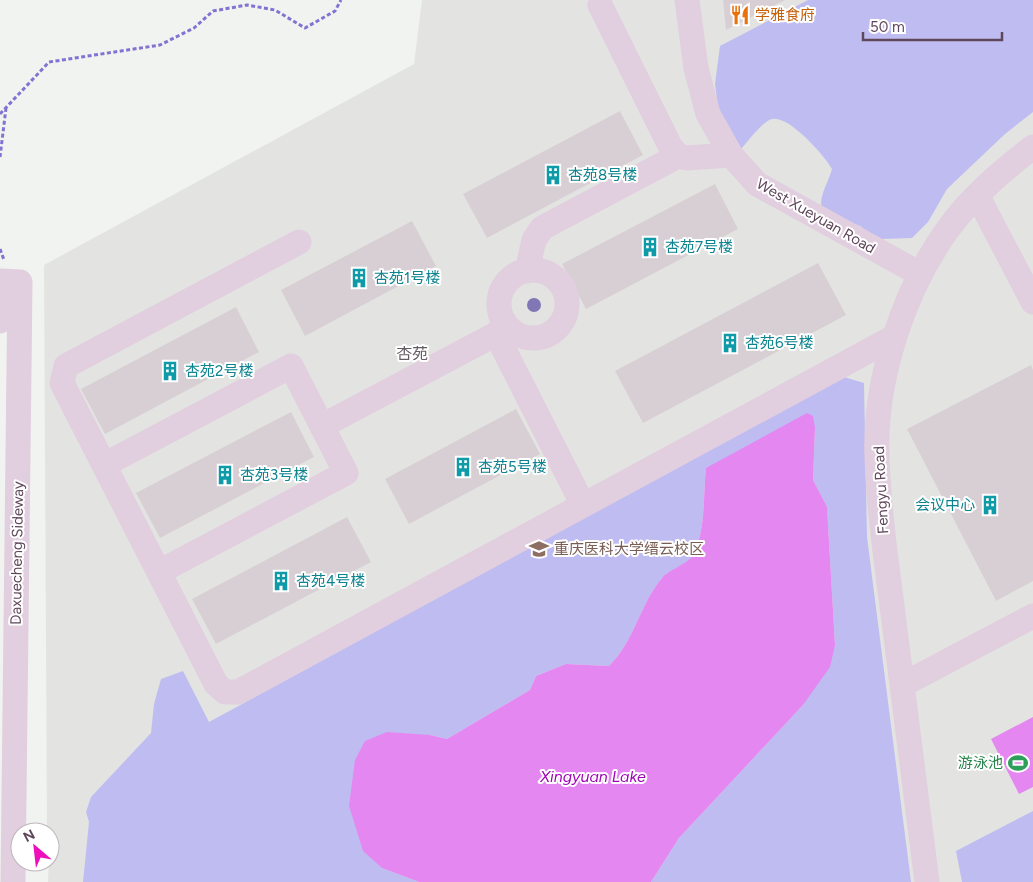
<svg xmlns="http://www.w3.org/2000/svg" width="1033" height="882" viewBox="0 0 1033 882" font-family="Figtree,'Noto Sans SC',sans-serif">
  <rect width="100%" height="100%" fill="#f1f3f0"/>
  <path fill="#e3e4e1" d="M422,0H1033V882H48L50,832H47L44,265L414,64Z"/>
  <path fill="#bfbcf2" d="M808,0H1033V112L1005,134L947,189L928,222L912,238L882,239L872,236L860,226L822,211C818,196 828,184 832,169C825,156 789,115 772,119C763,121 748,141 742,148L735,149L718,107L715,84L720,46Z
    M844,377L864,383L867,537L911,882H651L679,838L803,705L835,645L827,508L813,480L815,428L706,468C703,495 706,531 693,555C687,566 669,569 662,578C640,604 634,642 609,666L566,664L536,676L530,690L447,739L430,735L382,868L419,882H83L89,822L86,812L91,797L151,733L154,704L161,679L183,671L209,722Z
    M1033,811V882H962L956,851Z"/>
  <path fill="#e487f1" d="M807,413L813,416L815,428L813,480L827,507L835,645L830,667L803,705L679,838L651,882H419L382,868L363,851L349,806L355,760L365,741L387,732L430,735L447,739L530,690L536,676L566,664L609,666C634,642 640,604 662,578C669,569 687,565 693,555C706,531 703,495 706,468Z
    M1033,717V787L1019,794L991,739Z"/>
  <path fill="#d8cfd5" d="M723,0H785L726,30Z
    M620,111L643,155L487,238L463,194Z
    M715,184L738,229L586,309L562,264Z
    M412,221L436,266L305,336L281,290Z
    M818,263L846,315L643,423L615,371Z
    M236,307L259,352L105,434L81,389Z
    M1031,365L1033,370V581L996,601L907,429Z
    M516,409L540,454L409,524L385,479Z
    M291,412L314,457L160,538L136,493Z
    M347,517L371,562L216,644L192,599Z"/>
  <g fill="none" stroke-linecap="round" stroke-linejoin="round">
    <path stroke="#8372d2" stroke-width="3" stroke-dasharray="4 2.5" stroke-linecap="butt" d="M0,114L49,62L160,45L194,28L213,11L247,5L275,10L305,28L335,11L341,0
      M0,157L6,108
      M0,249L4,260"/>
    <path stroke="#e1cede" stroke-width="25" d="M687,0L696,68L708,114L731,155L757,184L920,274
      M600,5L670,146L678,156L687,158L731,155
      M977,195L1033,302
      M299,242L66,366L62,383L216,684L225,692H238L894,337
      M499 304a34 34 0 1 1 68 0a34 34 0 1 1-68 0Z
      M527,271L534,240L542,228L678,156
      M0,321L1,281L20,282L13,882
      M496,334L583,505
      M322,426L496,334L505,324
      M104,465L291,366L346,473L159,572
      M902,685L1033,616
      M927,882C917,798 906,714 895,630C888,573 879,515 877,457C874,381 903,291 948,229C971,197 1002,171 1033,147"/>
  </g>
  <circle fill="#8177b6" cx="534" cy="305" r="7"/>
  <defs>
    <symbol id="restaurant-bare" viewBox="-9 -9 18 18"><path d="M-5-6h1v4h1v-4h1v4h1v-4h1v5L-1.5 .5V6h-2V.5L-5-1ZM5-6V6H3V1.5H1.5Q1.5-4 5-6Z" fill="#e8710a" stroke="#fff" stroke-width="2.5" paint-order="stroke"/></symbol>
    <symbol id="building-bare" viewBox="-9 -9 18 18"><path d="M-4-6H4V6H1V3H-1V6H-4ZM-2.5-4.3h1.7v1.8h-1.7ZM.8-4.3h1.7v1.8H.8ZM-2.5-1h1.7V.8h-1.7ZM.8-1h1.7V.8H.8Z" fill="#0f9aa8" stroke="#fff" stroke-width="2.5" paint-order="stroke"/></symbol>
    <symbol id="university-bare" viewBox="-9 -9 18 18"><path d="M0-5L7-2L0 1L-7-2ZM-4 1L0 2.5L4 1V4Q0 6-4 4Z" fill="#8d6e63" stroke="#fff" stroke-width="2.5" paint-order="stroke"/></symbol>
    <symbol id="stadium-bare" viewBox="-9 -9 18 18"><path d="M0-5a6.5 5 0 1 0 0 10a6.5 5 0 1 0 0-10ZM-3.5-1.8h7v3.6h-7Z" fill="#2e9e5b" stroke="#fff" stroke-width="2.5" paint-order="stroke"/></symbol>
  </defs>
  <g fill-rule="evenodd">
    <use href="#restaurant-bare" x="726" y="1" width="28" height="28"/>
    <use href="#building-bare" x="539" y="161" width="28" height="28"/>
    <use href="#building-bare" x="636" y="233" width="28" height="28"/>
    <use href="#building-bare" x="345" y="264" width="28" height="28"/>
    <use href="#building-bare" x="716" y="329" width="28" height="28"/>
    <use href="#building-bare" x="156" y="357" width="28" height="28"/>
    <use href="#building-bare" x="449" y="453" width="28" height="28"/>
    <use href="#building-bare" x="211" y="461" width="28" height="28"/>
    <use href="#building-bare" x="976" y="491" width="28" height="28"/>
    <use href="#university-bare" x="525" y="535" width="28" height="28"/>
    <use href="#building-bare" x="267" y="567" width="28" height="28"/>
    <use href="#stadium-bare" x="1004" y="749" width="28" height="28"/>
  </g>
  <g text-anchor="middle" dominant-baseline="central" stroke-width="4" stroke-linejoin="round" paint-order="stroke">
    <g font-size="15" fill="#c56008" stroke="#fff" text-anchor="start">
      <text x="755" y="15">学雅食府</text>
    </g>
    <g font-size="15" fill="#0d838f" stroke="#fff" text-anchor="start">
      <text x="568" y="175">杏苑8号楼</text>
      <text x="665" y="247">杏苑7号楼</text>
      <text x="374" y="278">杏苑1号楼</text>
      <text x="745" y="343">杏苑6号楼</text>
      <text x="185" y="371">杏苑2号楼</text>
      <text x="478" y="467">杏苑5号楼</text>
      <text x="240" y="475">杏苑3号楼</text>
      <text x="975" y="505" text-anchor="end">会议中心</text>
      <text x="296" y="581">杏苑4号楼</text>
    </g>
    <g font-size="15" fill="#5f475b" stroke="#fff">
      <text transform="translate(816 216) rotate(30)">West Xueyuan Road</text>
      <text transform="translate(881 490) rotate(-93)">Fengyu Road</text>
      <text transform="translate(17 553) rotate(-89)">Daxuecheng Sideway</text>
    </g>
    <g font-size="15" fill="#785e54" stroke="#fff" text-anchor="start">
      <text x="554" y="549">重庆医科大学缙云校区</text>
    </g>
    <g font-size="15" fill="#27864d" stroke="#fff" text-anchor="end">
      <text x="1003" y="763">游泳池</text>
    </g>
    <g font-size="16" fill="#655c63" stroke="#fff">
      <text x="412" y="353">杏苑</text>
    </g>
    <g font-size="16" font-style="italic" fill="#9e04b5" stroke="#fff">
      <text x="593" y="776">Xingyuan Lake</text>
    </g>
  </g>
  <g transform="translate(35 847) rotate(332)"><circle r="24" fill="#ffffff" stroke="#bfb5bd"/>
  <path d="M0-4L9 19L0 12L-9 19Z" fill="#ee0ebb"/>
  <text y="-8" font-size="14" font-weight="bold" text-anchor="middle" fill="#5f475b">N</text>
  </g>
  <path d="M863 32v8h139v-8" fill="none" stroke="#5f475b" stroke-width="2.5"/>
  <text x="870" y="32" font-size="15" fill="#5f475b" stroke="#ffffff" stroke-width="4" paint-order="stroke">50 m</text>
</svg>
